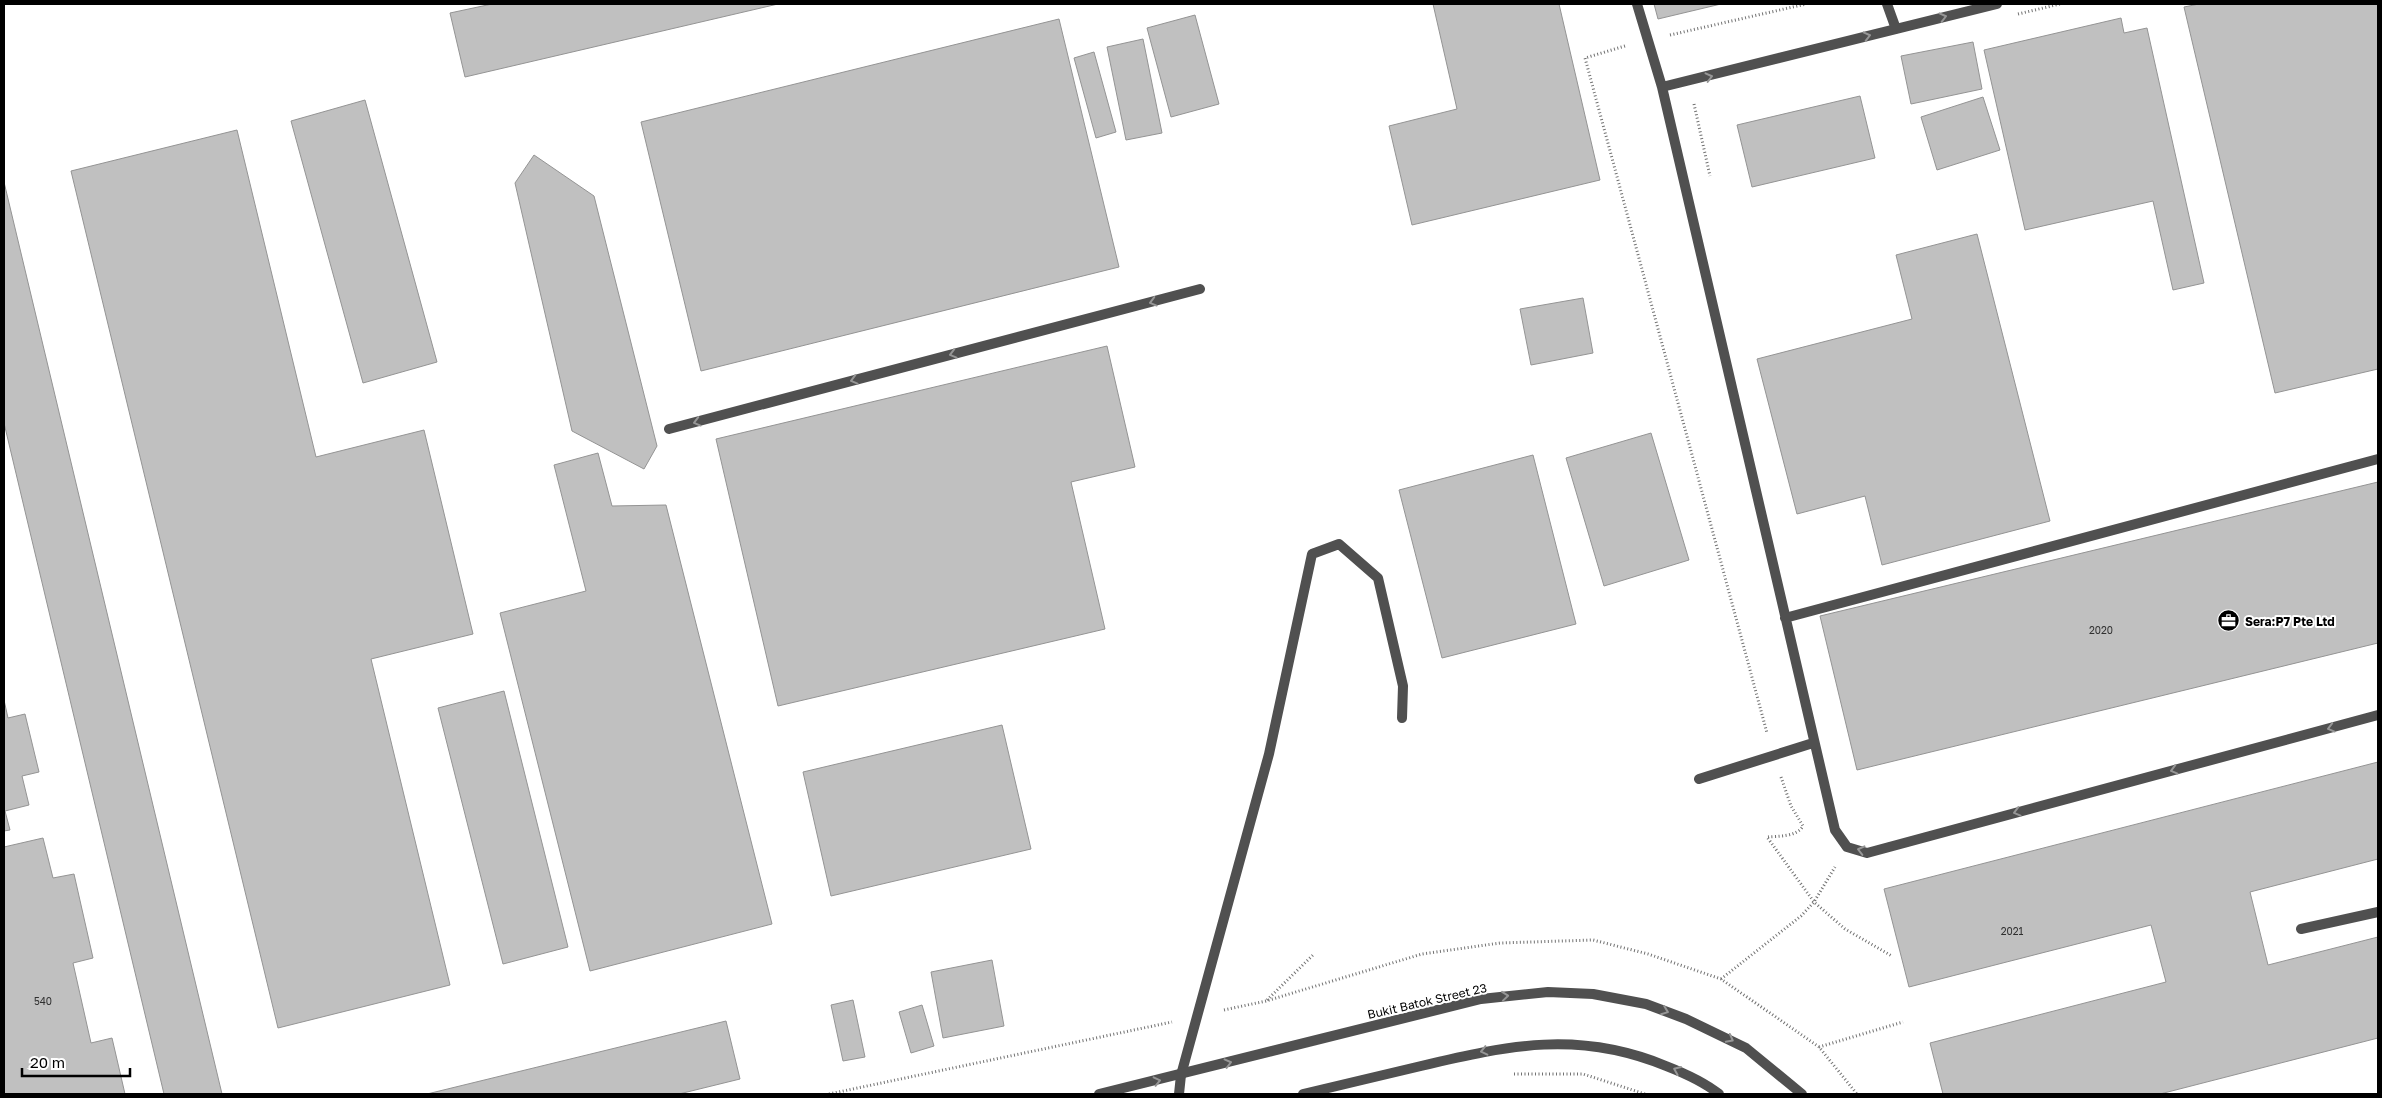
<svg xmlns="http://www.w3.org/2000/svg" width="2382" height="1098" viewBox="0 0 2382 1098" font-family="'Golos Text',sans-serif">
  <rect width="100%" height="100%" fill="#fff"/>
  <path fill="#c0c0c0" stroke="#949494" d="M492,4H778L465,77L450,13Z
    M1433,4H1559L1600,180L1412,225L1389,126L1457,109Z
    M1654,4H1721L1658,19Z
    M2199,4H2378V369L2275,393L2184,7Z
    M1195,15L1219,104L1171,117L1147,28Z
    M2121,18L2124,33L2147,28L2204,283L2173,290L2153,201L2025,230L1984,50Z
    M1059,19L1119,267L701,371L641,122Z
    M1143,39L1162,133L1126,140L1107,47Z
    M1973,42L1982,89L1911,104L1901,56Z
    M1094,52L1116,132L1096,138L1074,58Z
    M1860,96L1875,158L1752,187L1737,125Z
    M1983,97L2000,150L1937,170L1921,117Z
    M365,100L437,362L363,383L291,121Z
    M237,130L316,457L424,430L473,634L371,659L450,985L278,1028L71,171Z
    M534,155L594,196L657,446L644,469L572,431L515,183Z
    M4,182L222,1094H164L4,423Z
    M1977,234L2050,521L1882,565L1865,496L1797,514L1757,359L1912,319L1896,255Z
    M1583,298L1593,353L1531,365L1520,309Z
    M1107,346L1135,467L1071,482L1105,629L778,706L716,439Z
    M1651,433L1689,560L1604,586L1566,458Z
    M598,453L612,506L666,505L772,924L590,971L500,613L586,591L554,465Z
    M1533,455L1576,624L1442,658L1399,490Z
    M2378,482V643L1857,770L1820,616Z
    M504,691L568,947L503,964L438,708Z
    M4,700L8,718L25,714L39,772L22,776L29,805L5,811L10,830L4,831Z
    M1002,725L1031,849L831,896L803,772Z
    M2378,762V859L2250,892L2268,965L2378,937V1038L2160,1094H1943L1930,1043L2166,982L2151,925L1909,987L1884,889Z
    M43,838L53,878L74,874L93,958L73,963L91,1043L112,1038L125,1094H4V847Z
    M992,960L1004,1026L943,1038L931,972Z
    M853,1000L865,1057L843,1061L831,1005Z
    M922,1005L934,1046L911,1053L899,1012Z
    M726,1021L740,1079L679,1094H427Z"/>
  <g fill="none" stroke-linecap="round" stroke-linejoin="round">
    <path stroke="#727272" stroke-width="3" stroke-dasharray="1 2.5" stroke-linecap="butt" d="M2018,14L2060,4
      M1670,35L1806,4
      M1625,46L1585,58L1767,733
      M1694,104L1710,176
      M1781,777L1791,806L1803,826C1797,837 1778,836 1767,837L1814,902L1845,929L1892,956
      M1721,979L1801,916L1814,902L1835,867
      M1267,1000L1313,955
      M1224,1010L1266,1001L1422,954L1500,943L1593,940L1648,954L1721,979L1819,1047L1857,1094
      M1819,1047L1903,1022
      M1514,1074H1583L1645,1094
      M829,1094L1172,1022"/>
    <path stroke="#505050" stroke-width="10" d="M1637,4L1662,87L1835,830L1847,847L1867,853L2378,715
      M1887,4L1896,29
      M1662,87L1997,4
      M669,429L1200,289
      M1785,618L2378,459
      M1699,779L1813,743
      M2301,929L2378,912
      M1179,1094L1181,1075L1269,754L1312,554L1339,544L1378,578L1403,686L1402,718"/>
    <path stroke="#505050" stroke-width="10" d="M1099,1094L1481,999L1548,992L1593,994L1646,1004L1686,1019L1746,1048L1802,1094
      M1303,1094C1342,1085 1382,1075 1421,1066C1509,1045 1579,1030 1666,1066C1684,1073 1704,1082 1719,1094"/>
  </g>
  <defs><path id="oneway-chevron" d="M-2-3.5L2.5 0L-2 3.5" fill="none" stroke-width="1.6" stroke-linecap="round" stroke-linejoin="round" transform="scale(1.25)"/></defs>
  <g stroke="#969696">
    <use href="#oneway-chevron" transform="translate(1943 17) rotate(-14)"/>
    <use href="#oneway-chevron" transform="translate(1867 36) rotate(-14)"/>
    <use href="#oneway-chevron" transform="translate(1709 77) rotate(-14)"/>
    <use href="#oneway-chevron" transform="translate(1153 302) rotate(165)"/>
    <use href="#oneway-chevron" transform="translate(953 354) rotate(165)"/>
    <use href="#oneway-chevron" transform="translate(854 380) rotate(165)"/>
    <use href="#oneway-chevron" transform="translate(697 422) rotate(165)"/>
    <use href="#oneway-chevron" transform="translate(2331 728) rotate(165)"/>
    <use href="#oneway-chevron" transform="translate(2174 770) rotate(165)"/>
    <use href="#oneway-chevron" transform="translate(2017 812) rotate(165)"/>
    <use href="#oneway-chevron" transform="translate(1861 850) rotate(-166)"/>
    <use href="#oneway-chevron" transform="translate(1505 996) rotate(-6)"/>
    <use href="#oneway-chevron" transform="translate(1665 1011) rotate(21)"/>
    <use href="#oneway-chevron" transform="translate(1730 1039) rotate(28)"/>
    <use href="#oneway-chevron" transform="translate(1484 1051) rotate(167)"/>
    <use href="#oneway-chevron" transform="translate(1228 1063) rotate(-14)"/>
    <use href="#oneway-chevron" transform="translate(1677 1070) rotate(-157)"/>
    <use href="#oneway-chevron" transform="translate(1157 1081) rotate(-13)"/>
  </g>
  <defs>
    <symbol id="office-disc" viewBox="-11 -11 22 22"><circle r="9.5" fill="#000" stroke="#fff"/><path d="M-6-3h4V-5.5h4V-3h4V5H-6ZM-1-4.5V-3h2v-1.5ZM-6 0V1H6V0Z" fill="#fff"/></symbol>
  </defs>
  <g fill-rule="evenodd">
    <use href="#office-disc" x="2216" y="608" width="25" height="25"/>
  </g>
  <g text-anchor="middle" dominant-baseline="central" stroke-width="4" stroke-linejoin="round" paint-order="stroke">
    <g font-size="10" fill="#303030">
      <text x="2101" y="630">2020</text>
      <text x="2012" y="931">2021</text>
      <text x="43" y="1001">540</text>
    </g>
    <g font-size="12" font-weight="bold" fill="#000" stroke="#fff" text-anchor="start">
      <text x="2245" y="621">Sera:P7 Pte Ltd</text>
    </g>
    <g font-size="12" fill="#000" stroke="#fff">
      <text transform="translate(1427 1001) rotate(-13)">Bukit Batok Street 23</text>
    </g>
  </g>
  <rect width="2382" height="1098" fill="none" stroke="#000000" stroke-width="10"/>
  <path d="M22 1068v8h108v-8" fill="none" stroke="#000000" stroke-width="2.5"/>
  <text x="30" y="1068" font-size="15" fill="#000000" stroke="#ffffff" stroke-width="4" paint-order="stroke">20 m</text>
</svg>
